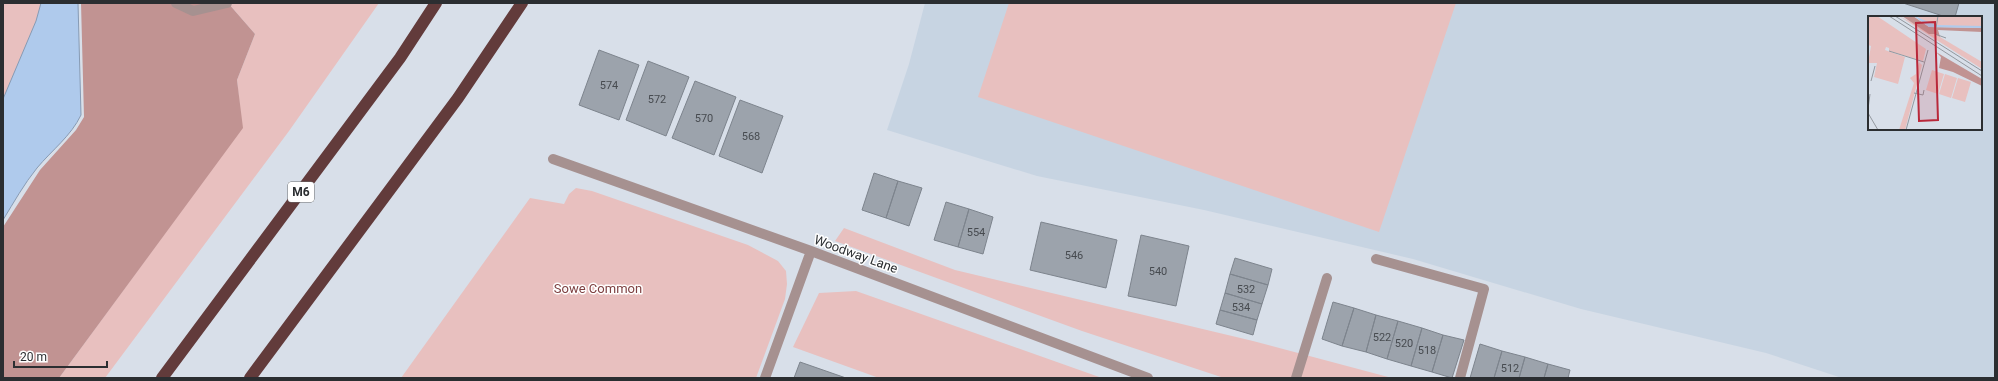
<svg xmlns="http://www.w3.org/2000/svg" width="1998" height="381" viewBox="0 0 1998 381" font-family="Roboto,sans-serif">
  <rect width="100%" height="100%" fill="#d8dfe9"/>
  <path fill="#c7d4e2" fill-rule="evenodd" d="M925,3H1995V378H1842L1766,353L1581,309L1413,259L1204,210L1037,176L887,130L909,64ZM1869,17H1981V129H1869Z"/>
  <path fill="#e8c0bf" d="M3,3H63L3,170Z
    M228,3H379L289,131L105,378H59L242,128L237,80L255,34Z
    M1009,3H1456L1379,232L978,97Z
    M576,188L592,191L748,245L778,261L786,271L787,284L785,299L756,378H401L530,198L564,204L569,194Z
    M844,228L955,270L1253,341L1392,378H1224L1082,331L835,241Z
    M856,291L1102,378H879L793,347L819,293Z"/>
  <path fill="#c19392" d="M81,3H228L255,34L237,80L243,128L59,378H3V227L40,170L76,130L84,117Z"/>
  <path fill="#afcaec" stroke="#879bb4" d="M41,3H78L81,115C71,136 52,150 37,168C24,184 14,202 3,220V99L36,21Z"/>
  <path fill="#9ca3ac" stroke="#7d848d" d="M1903,3H1959L1955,17H1946Z
    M599,50L639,65L619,120L579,105Z
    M648,61L689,77L666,136L626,120Z
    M695,81L736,97L714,155L672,138Z
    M740,100L783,116L762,173L719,156Z
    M874,173L898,181L886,218L862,210Z
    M898,181L922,188L909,226L886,218Z
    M946,202L969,209L958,247L934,240Z
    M969,209L993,217L983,254L958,247Z
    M1041,222L1117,240L1106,288L1030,270Z
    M1141,235L1189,246L1176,306L1128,296Z
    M1235,258L1272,269L1268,285L1230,274Z
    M1230,274L1268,285L1262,304L1225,293Z
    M1225,293L1262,304L1257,320L1220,310Z
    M1333,302L1354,308L1342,346L1322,339Z
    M1354,308L1376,315L1366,352L1342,346Z
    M1220,310L1257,320L1253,335L1216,324Z
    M1376,315L1398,321L1387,359L1366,352Z
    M1398,321L1422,328L1411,366L1387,359Z
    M1422,328L1443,335L1432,372L1411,366Z
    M1443,335L1464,340L1452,378L1432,372Z
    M1480,344L1502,351L1494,378H1470Z
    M1502,351L1525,357L1519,378H1494Z
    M1525,357L1548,364L1544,378H1519Z
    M800,362L846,378H794Z
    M1548,364L1570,370L1568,378H1544Z"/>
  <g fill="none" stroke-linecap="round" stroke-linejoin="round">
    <path stroke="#a69190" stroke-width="10" d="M176,3L193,11L227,3
      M553,159L811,251L1148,378
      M1376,259L1484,289L1460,378
      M765,378L811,251
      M1296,378L1327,278"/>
    <path stroke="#623b3b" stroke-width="12" d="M162,378L400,58L436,3
      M250,378L458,98L522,3"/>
  </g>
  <g text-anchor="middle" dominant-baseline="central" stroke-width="3" stroke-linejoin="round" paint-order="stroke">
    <g font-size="11" fill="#474b50">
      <text x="609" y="85">574</text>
      <text x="657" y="99">572</text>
      <text x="704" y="118">570</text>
      <text x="751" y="136">568</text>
      <text x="976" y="232">554</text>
      <text x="1074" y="255">546</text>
      <text x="1158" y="271">540</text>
      <text x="1246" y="289">532</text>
      <text x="1241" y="307">534</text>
      <text x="1382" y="337">522</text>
      <text x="1404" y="343">520</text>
      <text x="1427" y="350">518</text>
      <text x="1510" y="368">512</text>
    </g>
    <rect fill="#fff" stroke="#6b6d6f" stroke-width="1" x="288" y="182" width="26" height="20" rx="3"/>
    <g font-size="12" font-weight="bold" fill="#2b2e31">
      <text x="301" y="192">M6</text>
    </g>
    <g font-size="13" fill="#2b2e31" stroke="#fff">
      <text transform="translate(856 254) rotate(20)">Woodway Lane</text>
    </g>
    <g font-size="13" fill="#7e4041" stroke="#fff">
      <text x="598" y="288">Sowe Common</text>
    </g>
  </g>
  <g transform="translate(1868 16)">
    <rect width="114" height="114" fill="#d8dfe9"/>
    <path d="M0,0H9L58,33L55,45L21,35V32L18,31L17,34L37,41L30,68L6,61L9,47H0L3,30L0,29ZM31,0L67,18L114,46V53ZM48,0H114V11L62,9ZM51,46L54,49L37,114H31L46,67L42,62L48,58ZM64,54L76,58L70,78L58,74ZM77,58L89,62L83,82L71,78ZM90,62L103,66L97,86L84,82Z" fill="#e8c0bf"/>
    <path d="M34,0H45L61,11L114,12V16L70,14L72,21L67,18H61ZM68,36L114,63V70L85,56L71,52L73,41Z" fill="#c19392"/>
    <path d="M46,0L68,9L114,10V12L61,11Z" fill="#afcaec"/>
    <path fill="none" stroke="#93989f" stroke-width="1" d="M21,0L114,60M27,0L114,55M70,0L67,18L78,22M21,35L56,46M3,65L7,50M46,77L55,79L56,74M0,93L2,78M0,97L10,114M38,114L60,34"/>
    <path fill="#b9283a" fill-opacity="0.15" stroke="#b9283a" stroke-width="2" d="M67,6L70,104L51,105L48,7Z"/>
    <rect width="114" height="114" fill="none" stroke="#2b2e31" stroke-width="2"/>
  </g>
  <rect width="1998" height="381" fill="none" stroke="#2b2e31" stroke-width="8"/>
  <path d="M14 361v6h93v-6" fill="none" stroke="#2b2e31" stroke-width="2"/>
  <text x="20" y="361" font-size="12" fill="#2b2e31" stroke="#ffffff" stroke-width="3" paint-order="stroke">20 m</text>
</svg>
